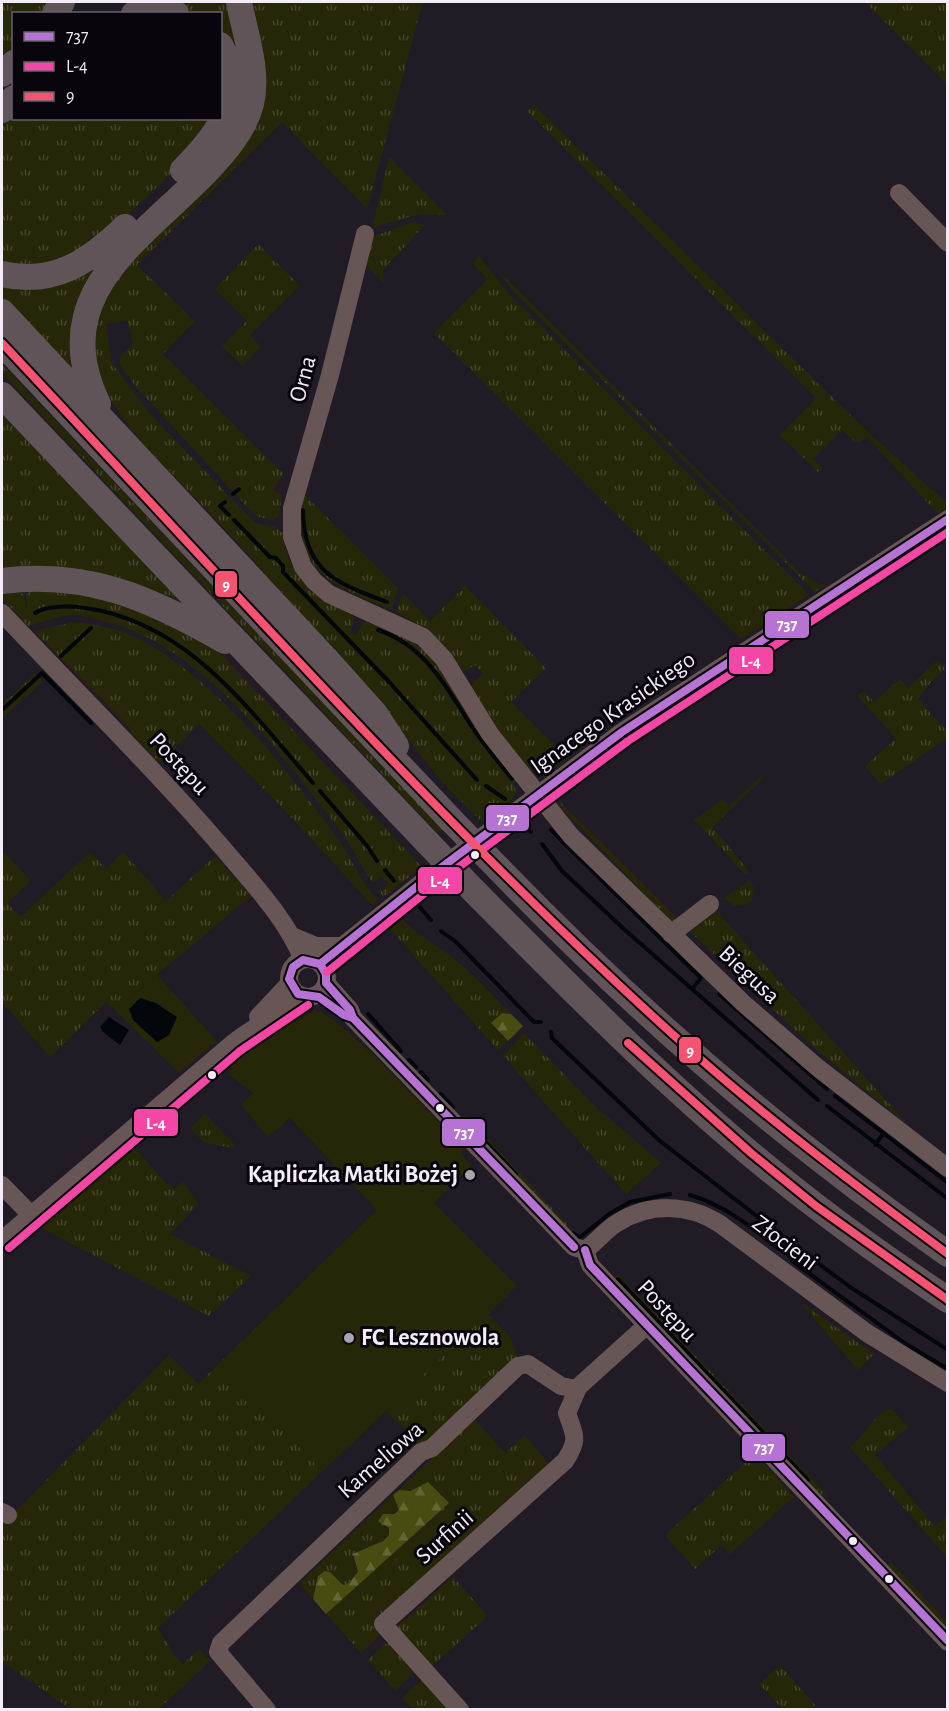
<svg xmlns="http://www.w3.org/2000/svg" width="949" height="1711" viewBox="0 0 949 1711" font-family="'Alegreya Sans',sans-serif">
  <defs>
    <pattern id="grass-tufts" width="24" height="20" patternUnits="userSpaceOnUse" patternTransform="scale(1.5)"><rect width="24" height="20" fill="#252708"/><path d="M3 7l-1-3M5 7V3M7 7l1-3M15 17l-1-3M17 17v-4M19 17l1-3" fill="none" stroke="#45472d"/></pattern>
    <pattern id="forest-firs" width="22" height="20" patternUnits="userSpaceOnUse" patternTransform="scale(1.5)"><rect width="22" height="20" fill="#484c10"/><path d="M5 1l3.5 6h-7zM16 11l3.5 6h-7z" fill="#636634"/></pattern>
  </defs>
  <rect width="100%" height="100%" fill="#201b24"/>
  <path fill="url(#grass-tufts)" d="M2,2H53L45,13L14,14L13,47L2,58Z
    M135,2H231C245,61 258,91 222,146L102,266C78,300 63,341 79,382L77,384L2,305V283C37,286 66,283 96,263L205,159L232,123L238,100L239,81L233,53L221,34L220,14C183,13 164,0 124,10Z
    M247,2H423L367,209L282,122L137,265L195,321L163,354L284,474L273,490L282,495L279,516L272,520L259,517L251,511L136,387L120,365V357L133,343L127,321L106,324L112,363L151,415L255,523L275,527L283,533C286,562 302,589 329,603C337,607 348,609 354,617L350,634L356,636L363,622L368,621L408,638L433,658L518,778L514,783L516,792L514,797L482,822L442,782L375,697L236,541L137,437L99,384L90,331L117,274L227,160Z
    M865,2H947V84Z
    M534,105L870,434L947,503V507L938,514L867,437L860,442L853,440L842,430L813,459L823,469L819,473L780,435L816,398L527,111Z
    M13,114L14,118L216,119L193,152L122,221L60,266H2V125Z
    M389,157L447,215L419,214L372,228Z
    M413,222L425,225L383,270L384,283L363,262L369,238Z
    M258,244L300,286L250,335L261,347L242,366L222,346L247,321L215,289Z
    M479,256L507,292L809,595L741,639L434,333L488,279L472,263Z
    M497,269L799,572L816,583L827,585L815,592L512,290Z
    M2,364L442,829L438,833L2,373Z
    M2,412L178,599L124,579L89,571H2Z
    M302,492L398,588L391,610C326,582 293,572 302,492Z
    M465,586L546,668L511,702L567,758C559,764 549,775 539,773C520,771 482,703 471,686L483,673L475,665L464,672L430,631L396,612L403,593L430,621Z
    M36,589L133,603L195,635L224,657L422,867L383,897L380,892L388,884L381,876L373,883C361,867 353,848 341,832C285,757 199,643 104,621C94,618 83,615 73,615C58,616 43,622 28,626L2,598V595L20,592L24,595L27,612L26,594Z
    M75,622C97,625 121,629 141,640C222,685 284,766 338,839C352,858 361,884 378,900L372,905L280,805L199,724L160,763L129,731L131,729L34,631Z
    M938,660L945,669L930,683L918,699L947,731V738L881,784L865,766L896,739L857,695L864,691L874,702L900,679L908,688Z
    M35,673L43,681L2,719V705Z
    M762,775L764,778L712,827L749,871L745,874L695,820L722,799L729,806Z
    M559,801L679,920L674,924L558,805Z
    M2,851L31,881L7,903L21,917L90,852L106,869L123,852L166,901L215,856L251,896L115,1010L106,1002L50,1057L2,1002Z
    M750,880L754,889L752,901C740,909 734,908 724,898Z
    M712,906L911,1128L811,1045L684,926Z
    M398,915C415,934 437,945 457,961C476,977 493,996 511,1014H502L493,1028L508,1041L498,1050L385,923Z
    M524,1033L595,1106L661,1163L626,1194L503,1056Z
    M205,1114L235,1145L233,1148L205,1143L190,1128Z
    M465,1114L568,1225L564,1228L462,1120Z
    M134,1147L165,1182L175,1189L183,1182L199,1204L170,1234L251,1276L209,1316L41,1228Z
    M377,1210L509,1294L488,1314L510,1337L517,1356L422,1447L386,1411L158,1628L174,1655L183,1664L199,1649L210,1661L159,1709H71L2,1662V1519L6,1521L169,1355L198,1384Z
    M619,1274L826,1494L824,1496L810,1486L613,1279Z
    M799,1301L874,1354L858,1370Z
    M891,1408L908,1427L875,1455L935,1526L947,1516V1557L850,1447C865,1437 874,1413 891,1408Z
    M474,1419L505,1453L525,1435L552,1468L361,1653L326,1614L449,1503L417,1488L406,1492L399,1490Z
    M755,1454L794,1497L730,1554L722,1545L695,1569L665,1535Z
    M393,1495L400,1510L389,1514L384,1527L389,1528V1535C379,1546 362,1547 352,1558L358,1572L349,1583L343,1585L335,1577L315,1589L313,1599L299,1584Z
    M891,1562L947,1622V1633L886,1566Z
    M453,1577L488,1616L432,1666L470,1709H467L397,1627Z
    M389,1641L416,1671L395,1690L368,1660Z
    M780,1665L816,1706L812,1709H783L759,1684Z
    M423,1679L450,1709H413L402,1698Z"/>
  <path fill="url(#forest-firs)" d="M502,1013L511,1014L523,1026L508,1041L491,1023Z
    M428,1482L449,1503L326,1614L313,1599L318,1576L325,1571L330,1572L343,1585L349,1583L358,1572L353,1554L383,1541L389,1535V1528L378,1521L383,1514H394L399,1510L393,1495L399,1490L410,1491Z"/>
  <path fill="#252708" d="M157,975L217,1041L179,1073L115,1010Z
    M315,1010C329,1012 358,1042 371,1052L462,1146V1155L472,1165L434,1203L517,1286L322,1471L220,1363L377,1210L290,1118L268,1137L241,1105L253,1093L228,1074L233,1069L229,1065L251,1046Z"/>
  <path fill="#03070b" d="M140,998L156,1003L177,1017L169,1035L157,1042L133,1020L129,1009Z
    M109,1017L129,1030L120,1045L103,1032L100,1027Z"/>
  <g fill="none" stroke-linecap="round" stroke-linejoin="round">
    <path stroke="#03070b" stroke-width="4" d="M233,494L239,489
      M225,502L220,506L229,515
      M303,510C303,572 337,583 387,602
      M234,520L270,557L276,558L283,566V572L390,683L477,780
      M35,613C47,605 71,606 85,608C188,622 249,710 313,783
      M378,630C426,646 446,687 472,727C484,745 498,762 512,779
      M61,656L91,628
      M2,710L42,673L91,723
      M486,786L505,799
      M320,791L368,847L377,861
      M524,825L531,832
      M551,830L701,978L692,989
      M542,844L562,871L624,929L818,1100
      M385,870L394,881
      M418,905L431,920
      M441,931L456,942L534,1022H541
      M719,994L827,1089
      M368,1014L401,1051
      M551,1032L552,1038L660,1141L790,1242
      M409,1060L416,1067
      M421,1072L428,1080
      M441,1094L453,1107
      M835,1096L948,1183
      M827,1106L948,1199
      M464,1119L516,1174
      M875,1145L883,1134
      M690,1195C726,1206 750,1226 779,1249
      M573,1233L579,1237L583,1235L609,1214L630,1202L670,1194
      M799,1249L850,1287L948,1350
      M792,1261L906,1344L948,1369
      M618,1279L808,1480"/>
    <path stroke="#685657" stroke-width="18" d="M899,193L948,243
      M365,234L330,375L292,508V537L303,567L314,581L329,594L423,637L444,659L490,734L571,836L743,1003L818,1068L948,1168
      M2,613C77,693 156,770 227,853C255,886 287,920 303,960
      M671,934L710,904
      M292,936L316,946H341
      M289 978a19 19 0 1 1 38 0a19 19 0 1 1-38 0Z
      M320,964L430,876L622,732L948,519
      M326,983L350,1010L353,1018L574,1247L585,1250
      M258,1017L290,983
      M2,1185L31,1215
      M2,1240L233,1043C255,1026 280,1014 302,997
      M585,1250L590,1265L948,1642
      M585,1250C597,1242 605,1230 617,1223C649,1203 688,1203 720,1224L867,1333L948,1383
      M2,1512L8,1515
      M267,1710L218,1652L221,1643L421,1452L432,1448L518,1366L528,1364L561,1386L576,1389L647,1325
      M460,1710L383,1624L565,1461C580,1438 574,1435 567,1413L578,1388"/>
    <path stroke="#615458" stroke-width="26" d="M55,14L62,2
      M134,14L162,11L176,14
      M2,74L14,63
      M2,110L14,98
      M183,170C218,135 250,95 220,45
      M2,274C53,286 89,262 125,227
      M2,312L325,658L375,714L396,746
      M2,343L451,820
      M2,395L428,843
      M98,404C45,295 139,241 206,172C224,153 244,131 251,104C259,71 245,34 239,2
      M2,581C88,570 152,599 225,641
      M499,869C636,1011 786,1141 948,1254
      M475,892C584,1002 694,1114 817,1207C860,1240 903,1270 948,1300"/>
    <path stroke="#615458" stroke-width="26" d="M451,820L499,869
      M428,843L475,892"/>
    <defs>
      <path id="bus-1" d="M303,960L320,964L326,974V983L350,1010L353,1018L344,1015L319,997L298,994L289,979L293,967Z
        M320,964L430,876L622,732L948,519
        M353,1018L574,1247
        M353,1018L574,1247
        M585,1250L590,1265L948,1641"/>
      <path id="bus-2" d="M327,972L436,884L628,741L948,532
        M9,1248L240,1051L308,1005"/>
      <path id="bus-3" d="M2,343C227,582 444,830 689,1049C771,1122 859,1188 948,1254
        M628,1043L751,1153L816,1206L948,1300"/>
    </defs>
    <use href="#bus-1" stroke="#09050c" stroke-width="12"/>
    <use href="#bus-2" stroke="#09050c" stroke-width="12"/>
    <use href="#bus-3" stroke="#09050c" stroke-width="12"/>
    <use href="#bus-1" stroke="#b673d3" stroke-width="8"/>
    <use href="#bus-2" stroke="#f346a5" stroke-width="8"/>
    <use href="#bus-3" stroke="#f65372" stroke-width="8"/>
  </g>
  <g fill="#f4edf9" stroke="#09050c" stroke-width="2">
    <circle cx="475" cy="855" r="5"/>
    <circle cx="212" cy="1075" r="5"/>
    <circle cx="440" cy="1108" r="5"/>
    <circle cx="853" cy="1541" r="5"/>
    <circle cx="889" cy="1579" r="5"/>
  </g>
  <g fill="#aaa4ae" stroke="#09050c" stroke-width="2">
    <circle cx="470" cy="1175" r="6"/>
    <circle cx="349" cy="1338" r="6"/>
  </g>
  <g text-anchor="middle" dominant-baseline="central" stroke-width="6" stroke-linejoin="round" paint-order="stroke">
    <g font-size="24" fill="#f4edf9" stroke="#09050c">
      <text transform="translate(303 379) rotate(-75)">Orna</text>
      <text transform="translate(613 713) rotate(-35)">Ignacego Krasickiego</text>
      <text transform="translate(179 764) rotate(47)">Postępu</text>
      <text transform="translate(749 975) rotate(43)">Biegusa</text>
      <text transform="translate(785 1243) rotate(37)">Złocieni</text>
      <text transform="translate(667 1311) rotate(47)">Postępu</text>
      <text transform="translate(381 1460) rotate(-41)">Kameliowa</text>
      <text transform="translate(445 1537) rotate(-42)">Surfinii</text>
    </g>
    <g font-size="24" font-weight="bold" fill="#f4edf9" stroke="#09050c" text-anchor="end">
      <text x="458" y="1175">Kapliczka Matki Bożej</text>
      <text x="361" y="1338" text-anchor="start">FC Lesznowola</text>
    </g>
  </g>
  <g stroke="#09050c" stroke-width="2">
    <rect x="214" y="570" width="24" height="28" rx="6" fill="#f65372"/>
    <rect x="764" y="610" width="46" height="29" rx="6" fill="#b673d3"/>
    <rect x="728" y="646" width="46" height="29" rx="6" fill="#f346a5"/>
    <rect x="485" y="804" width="45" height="28" rx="6" fill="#b673d3"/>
    <rect x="417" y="866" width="46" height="29" rx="6" fill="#f346a5"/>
    <rect x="678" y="1036" width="24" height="28" rx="6" fill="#f65372"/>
    <rect x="133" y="1108" width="46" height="29" rx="6" fill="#f346a5"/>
    <rect x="441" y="1118" width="45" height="29" rx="6" fill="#b673d3"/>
    <rect x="741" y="1433" width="45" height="29" rx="6" fill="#b673d3"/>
  </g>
  <g font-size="16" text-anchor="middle" font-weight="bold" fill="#fff">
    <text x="226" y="590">9</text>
    <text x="787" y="630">737</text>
    <text x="751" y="667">L-4</text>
    <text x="507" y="824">737</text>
    <text x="440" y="887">L-4</text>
    <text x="690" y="1056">9</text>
    <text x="156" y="1129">L-4</text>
    <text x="464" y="1138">737</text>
    <text x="764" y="1453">737</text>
  </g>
  <rect width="949" height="1711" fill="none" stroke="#f4edf9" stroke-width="6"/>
  <rect x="12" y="12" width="210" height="108" fill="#09050c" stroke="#67626b" stroke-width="1.5"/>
  <rect x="24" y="32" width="30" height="9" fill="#b673d3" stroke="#67626b" stroke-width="1.5"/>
  <text x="66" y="42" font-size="18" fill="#f4edf9">737</text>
  <rect x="24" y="62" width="30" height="9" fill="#f346a5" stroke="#67626b" stroke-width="1.5"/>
  <text x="66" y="72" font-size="18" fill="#f4edf9">L-4</text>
  <rect x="24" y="92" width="30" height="9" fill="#f65372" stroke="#67626b" stroke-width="1.5"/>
  <text x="66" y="102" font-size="18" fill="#f4edf9">9</text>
</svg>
